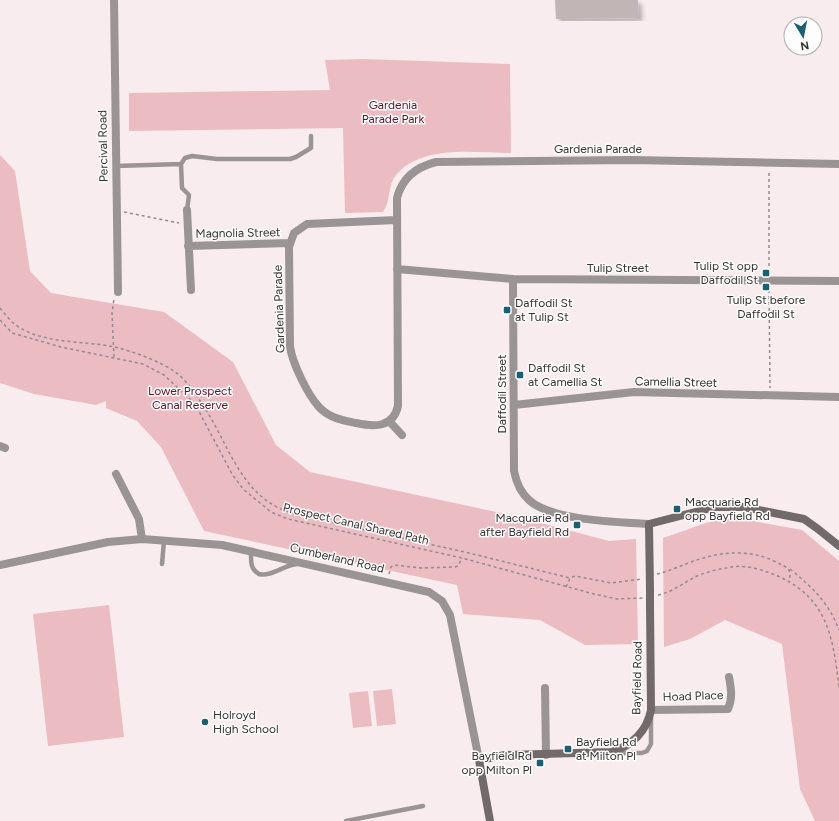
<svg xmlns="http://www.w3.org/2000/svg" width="839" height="821" viewBox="0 0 839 821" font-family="Figtree,sans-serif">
  <defs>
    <filter id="shadow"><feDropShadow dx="3.5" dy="3.5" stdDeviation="2" flood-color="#0004"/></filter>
  </defs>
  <rect width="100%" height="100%" fill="#f9ecee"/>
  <path fill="#ebbcc2" d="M363,59L510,64L511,153C474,153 423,144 396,175C387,186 391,201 383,212L345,213L343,128L129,131V93L330,90L325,60Z
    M0,155L15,171L30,271L51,293L164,312L233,362L276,445L310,472L515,516L609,541L636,539L638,644L585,645L540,620L463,614L457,585L204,531L161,447L137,421L106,408V401L96,405L34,394L0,383Z
    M726,516L802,530L839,561V821H815L800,789L782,644L725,620L690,639L664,647L663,538Z
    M109,605L124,737L48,746L33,614Z
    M392,689L396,724L377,726L373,691Z
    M368,691L372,726L353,728L349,693Z"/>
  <path fill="#c1b5b6" filter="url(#shadow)" d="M555,0H638L639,18L556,19Z"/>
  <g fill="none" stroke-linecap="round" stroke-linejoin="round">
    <path stroke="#938a8b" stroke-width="1.5" stroke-dasharray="3 3" stroke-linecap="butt" d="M124,212L179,223
      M769,272V172
      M769,290L770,388
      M0,308C4,313 8,318 12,322C39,345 82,340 115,347C134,352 157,360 174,371C184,378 191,388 198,398C223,431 234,479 270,503C278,508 288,512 298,515L469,553L570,578
      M0,320L12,333L61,347L143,364L164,375L195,404L232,474L243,489L271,512L288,519L462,558L594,594L617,599L643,598
      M114,357L112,313L114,299
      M790,569C812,587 829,603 839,630
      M389,574L391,567L394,565L421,568L455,567L458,566L462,558
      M657,574C674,570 690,561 707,557C729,551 755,551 776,562C788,568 792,568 789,582
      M566,587L570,578L575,576L611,583L642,579
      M658,595C672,592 682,584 693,578C702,573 715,570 726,568C740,564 757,568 770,573C827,594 833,635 839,688"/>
    <path stroke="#9a9495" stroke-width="4.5" d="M181,164L185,158L192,156L217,159H290L296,157L311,148V136
      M115,166L181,164L182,188L189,195L187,210
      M251,551C251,561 250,569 259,574C271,577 284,565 297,564
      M162,564L164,541
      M616,753H642L647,751L651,744V717
      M346,821L423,806"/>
    <path stroke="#9a9495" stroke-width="8" d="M114,0L118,292
      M187,210L191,290
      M396,220L307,224L294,233L289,247L290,346C292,363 308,395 319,407C329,418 342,420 356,423C374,427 393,428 398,406L397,198C402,178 416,167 436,162L631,160L839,164
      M188,246L290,243
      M397,269L513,279L839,281
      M513,279L514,471C516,481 521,493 529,500C551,521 620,522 649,524
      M514,405L634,392L839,397
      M389,421L402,435
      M0,446L5,448
      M116,474L139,519L142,539
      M0,565L108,542L142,539L222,545L429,592L442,601L450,615L479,760
      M545,688L546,755
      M651,710L728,709C733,698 731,688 729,677"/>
    <path stroke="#71696a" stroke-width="8" d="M650,590L649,524L715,507H744L804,519L818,529L839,546
      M490,821L479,760L505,755L611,752C632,746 647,731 651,710L650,605"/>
    <path stroke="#71696a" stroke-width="8" d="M650,590V605"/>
  </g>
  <g fill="#1b5f72" stroke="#fdfdfd" stroke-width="1.5">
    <rect x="762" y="269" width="8" height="8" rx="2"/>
    <rect x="762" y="283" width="8" height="8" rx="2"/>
    <rect x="503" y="306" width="8" height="8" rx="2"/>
    <rect x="516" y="371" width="8" height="8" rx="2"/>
    <rect x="673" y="505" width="8" height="8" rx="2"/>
    <rect x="573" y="521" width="8" height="8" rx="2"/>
    <circle cx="205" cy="722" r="4"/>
    <rect x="564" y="745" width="8" height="8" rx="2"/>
    <rect x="536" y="759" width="8" height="8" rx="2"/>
  </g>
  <g text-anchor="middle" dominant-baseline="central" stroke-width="3" stroke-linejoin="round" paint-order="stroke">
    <g font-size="12" fill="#5e1328" stroke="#fdfdfd">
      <text x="393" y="105">Gardenia<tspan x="393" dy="14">Parade Park</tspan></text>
      <text x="190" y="391">Lower Prospect<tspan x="190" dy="14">Canal Reserve</tspan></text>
    </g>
    <g font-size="12" fill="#383333" stroke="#fdfdfd">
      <text transform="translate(103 146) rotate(-91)">Percival Road</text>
      <text x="598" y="149">Gardenia Parade</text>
      <text transform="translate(238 233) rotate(-1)">Magnolia Street</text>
      <text x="618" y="268">Tulip Street</text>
      <text transform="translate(279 309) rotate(-92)">Gardenia Parade</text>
      <text transform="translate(676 382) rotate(1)">Camellia Street</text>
      <text transform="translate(502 394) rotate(-90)">Daffodil Street</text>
      <text transform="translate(356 524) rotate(13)">Prospect Canal Shared Path</text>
      <text transform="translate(337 558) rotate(13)">Cumberland Road</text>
      <text transform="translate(637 678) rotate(-89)">Bayfield Road</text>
      <text transform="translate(693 696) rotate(-2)">Hoad Place</text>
    </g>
    <g font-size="12" fill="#383333" stroke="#fdfdfd" text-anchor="start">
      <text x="758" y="266" text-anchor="end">Tulip St opp<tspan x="758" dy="14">Daffodil St</tspan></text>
      <text x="766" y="300" text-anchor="middle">Tulip St before<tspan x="766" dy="14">Daffodil St</tspan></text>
      <text x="515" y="303">Daffodil St<tspan x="515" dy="14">at Tulip St</tspan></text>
      <text x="528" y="368">Daffodil St<tspan x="528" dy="14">at Camellia St</tspan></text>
      <text x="685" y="502">Macquarie Rd<tspan x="685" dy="14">opp Bayfield Rd</tspan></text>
      <text x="569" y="518" text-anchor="end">Macquarie Rd<tspan x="569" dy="14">after Bayfield Rd</tspan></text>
      <text x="213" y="715">Holroyd<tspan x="213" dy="14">High School</tspan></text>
      <text x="576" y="742">Bayfield Rd<tspan x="576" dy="14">at Milton Pl</tspan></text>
      <text x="532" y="756" text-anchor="end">Bayfield Rd<tspan x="532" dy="14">opp Milton Pl</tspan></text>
    </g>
  </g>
  <g transform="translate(803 36) rotate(170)"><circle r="19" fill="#fdfdfd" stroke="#aeacac"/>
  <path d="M0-3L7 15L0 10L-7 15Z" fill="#1b5f72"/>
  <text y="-6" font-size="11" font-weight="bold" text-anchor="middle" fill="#383333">N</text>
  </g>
</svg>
